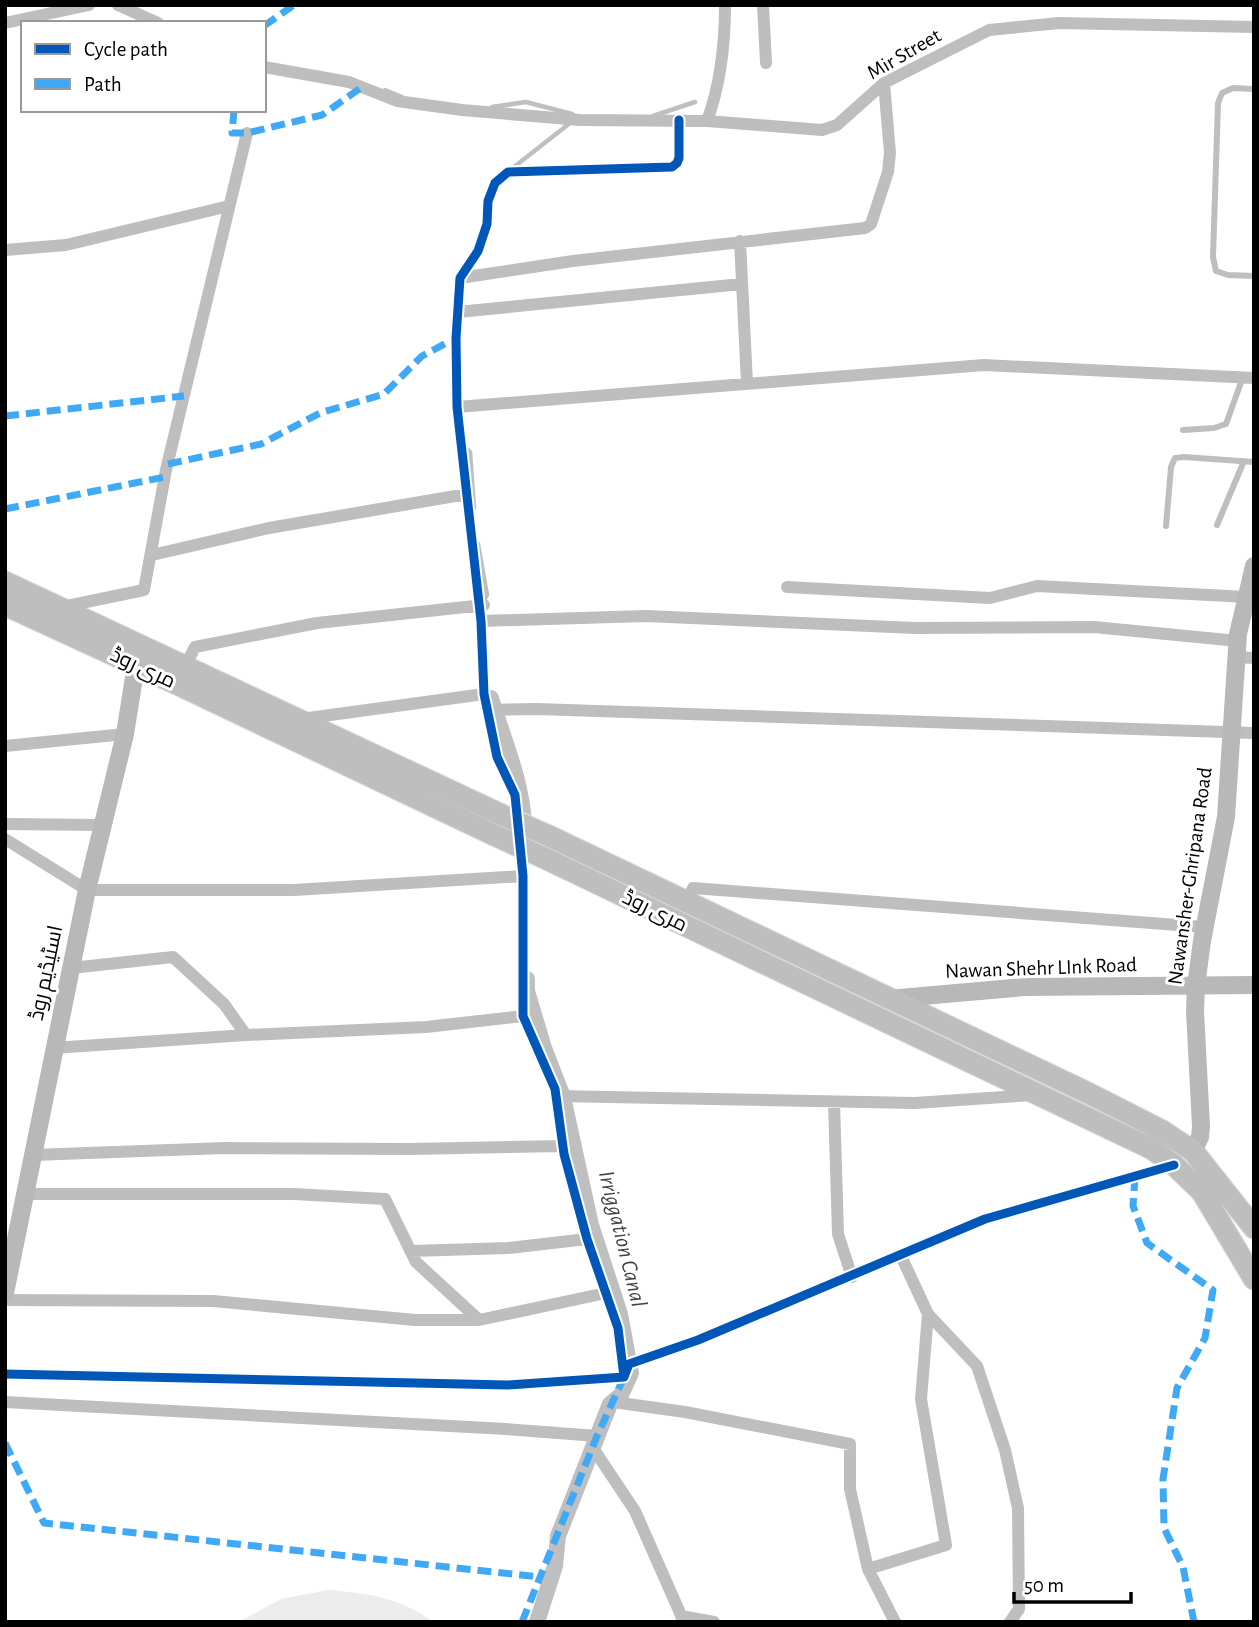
<svg xmlns="http://www.w3.org/2000/svg" width="1259" height="1627" viewBox="0 0 1259 1627" font-family="'Alegreya Sans',Cairo,sans-serif">
  <rect width="100%" height="100%" fill="#fff"/>
  <path fill="#ececec" d="M328,1590C367,1593 401,1598 433,1622H239L281,1599Z"/>
  <g fill="none" stroke-linecap="round" stroke-linejoin="round">
    <path stroke="#bfbfbf" stroke-width="4.5" d="M385,90L402,97
      M492,107L526,102L572,114
      M653,116L695,102
      M514,167L570,123
      M464,446L470,452L474,508
      M478,544L487,595L482,604"/>
    <path stroke="#bfbfbf" stroke-width="16" d="M491,698C503,738 522,781 524,824
      M527,979V991L544,1048L563,1097L591,1225L620,1314L631,1373L621,1395L610,1404L558,1536L555,1566L537,1622"/>
    <defs>
      <path id="primary" d="M5,582L502,815
        M5,605L181,686L494,835
        M549,836L1088,1093L1161,1130L1193,1151L1254,1228
        M540,856L1152,1149L1174,1165L1202,1192L1254,1279"/>
    </defs>
    <use href="#primary" stroke="#dbdbdb" stroke-width="23"/>
    <path stroke="#bebebe" stroke-width="6" d="M1254,89L1233,88L1222,93L1218,103L1213,257L1216,271L1228,275L1254,276
      M1183,430L1214,428L1226,424L1243,377
      M1217,525L1244,461
      M1166,526L1171,467L1175,458L1184,457L1254,462"/>
    <path stroke="#bebebe" stroke-width="12" d="M118,5L158,23
      M763,5L766,63
      M5,23L89,5
      M264,67L349,82L397,101L462,110L580,120L707,121L822,130L837,125L884,83L989,30L1059,23L1254,27
      M707,121C721,83 725,45 725,5
      M740,241L747,383
      M5,250L66,245L229,206
      M460,278L573,261L865,228L871,224L888,172L890,153L884,83
      M458,312L742,284
      M457,407L984,365L1254,378
      M152,555L269,528L467,494
      M787,587L990,598L1037,586L1247,597
      M62,607L144,590L166,470L247,133
      M481,621L646,616L915,628L1094,627L1238,641
      M1236,657L1254,658
      M185,667L195,647L317,623L484,605
      M487,710L537,709L1254,733
      M301,719L484,694
      M5,746L125,734
      M5,824L101,825
      M518,825L515,795L497,757L484,694L481,621L457,407L456,338L460,278L478,251L487,224L488,201L495,183L508,172L672,167L677,163L679,158V120
      M5,839L87,890H294L523,876
      M520,843L523,876V1016L555,1089L564,1154L587,1239L618,1328L624,1377
      M687,901L693,888L1204,927
      M71,968L173,957L224,1004L246,1035
      M53,1048L246,1035L426,1027L523,1016
      M556,1096L915,1103L1032,1095
      M834,1102L838,1234L852,1277
      M33,1155L225,1148L410,1149L563,1146
      M25,1194H294L385,1199L416,1262L479,1320
      M411,1251L509,1248L587,1239
      M5,1300L213,1301L415,1320H479L606,1293
      M928,1314L977,1366L1005,1450L1018,1508L1019,1609L1010,1622
      M5,1374L508,1385L624,1377L629,1364L698,1340L985,1219L1174,1165
      M5,1402L506,1429L597,1436
      M613,1402L685,1412L850,1444V1489L868,1569L895,1622
      M593,1448L635,1511L684,1622
      M868,1569L946,1545L921,1399L928,1314L901,1256
      M681,1616L714,1622"/>
    <path stroke="#b8b8b8" stroke-width="18" d="M888,999L1025,987L1254,985
      M1193,1151L1200,1137L1201,1126L1195,1011L1196,986L1202,941L1226,817L1238,634L1254,566
      M5,1293L87,890L125,734L136,665"/>
    <use href="#primary" stroke="#bebebe" stroke-width="21"/>
    <defs>
      <path id="primary-bridge" d="M502,815L549,836
        M494,835L540,856"/>
    </defs>
    <use href="#primary-bridge" stroke="#dbdbdb" stroke-width="23" stroke-linecap="butt"/>
    <use href="#primary-bridge" stroke="#bebebe" stroke-width="21"/>
    <path stroke="#3fa9f5" stroke-width="7" stroke-dasharray="14 7" stroke-linecap="butt" d="M264,26L294,5
      M234,110L232,133H247L322,115L362,87
      M5,416L184,396
      M168,464L261,444L320,413L384,394L422,356L456,338
      M5,509L165,477
      M1135,1177L1133,1206L1147,1243L1213,1290L1205,1338L1177,1388L1163,1479L1164,1528L1183,1567L1194,1622
      M5,1443L44,1523L540,1577
      M522,1622L597,1436L624,1377"/>
    <defs>
      <path id="cycleway" d="M5,1374L508,1385L624,1377L629,1364L698,1340L985,1219L1174,1165
        M624,1377L618,1328L587,1239L564,1154L555,1089L523,1016V876L515,795L497,757L484,694L481,621L457,407L456,338L460,278L478,251L487,224L488,201L495,183L508,172L672,167L677,163L679,158V120"/>
    </defs>
    <use href="#cycleway" stroke="#fff" stroke-width="13"/>
    <use href="#cycleway" stroke="#0057b8" stroke-width="9"/>
  </g>
  <g text-anchor="middle" dominant-baseline="central" stroke-width="6" stroke-linejoin="round" paint-order="stroke">
    <g font-size="21" fill="#000" stroke="#fff">
      <text transform="translate(904 54) rotate(-30)">Mir Street</text>
      <text transform="translate(143 668) rotate(25)">مری روڈ</text>
      <text transform="translate(1190 876) rotate(-82)">Nawansher-Ghripana Road</text>
      <text transform="translate(655 911) rotate(26)">مری روڈ</text>
      <text transform="translate(1041 968) rotate(-2)">Nawan Shehr LInk Road</text>
      <text transform="translate(46 973) rotate(-78)">اسٹیڈیم روڈ</text>
    </g>
    <g font-size="23" font-style="italic" fill="#444" stroke="#fff">
      <text transform="translate(622 1239) rotate(76)">Irriggation Canal</text>
    </g>
  </g>
  <rect width="1259" height="1627" fill="none" stroke="#000000" stroke-width="14"/>
  <rect x="21" y="21" width="245" height="91" fill="#ffffff" stroke="#999999" stroke-width="2"/>
  <rect x="35" y="44" width="35" height="10" fill="#0057b8" stroke="#999999" stroke-width="2"/>
  <text x="84" y="56" font-size="21" fill="#000000">Cycle path</text>
  <rect x="35" y="79" width="35" height="10" fill="#3fa9f5" stroke="#999999" stroke-width="2"/>
  <text x="84" y="91" font-size="21" fill="#000000">Path</text>
  <path d="M1014 1592v10h117v-10" fill="none" stroke="#000000" stroke-width="3.5"/>
  <text x="1024" y="1592" font-size="21" fill="#000000" stroke="#ffffff" stroke-width="5" paint-order="stroke">50 m</text>
</svg>
